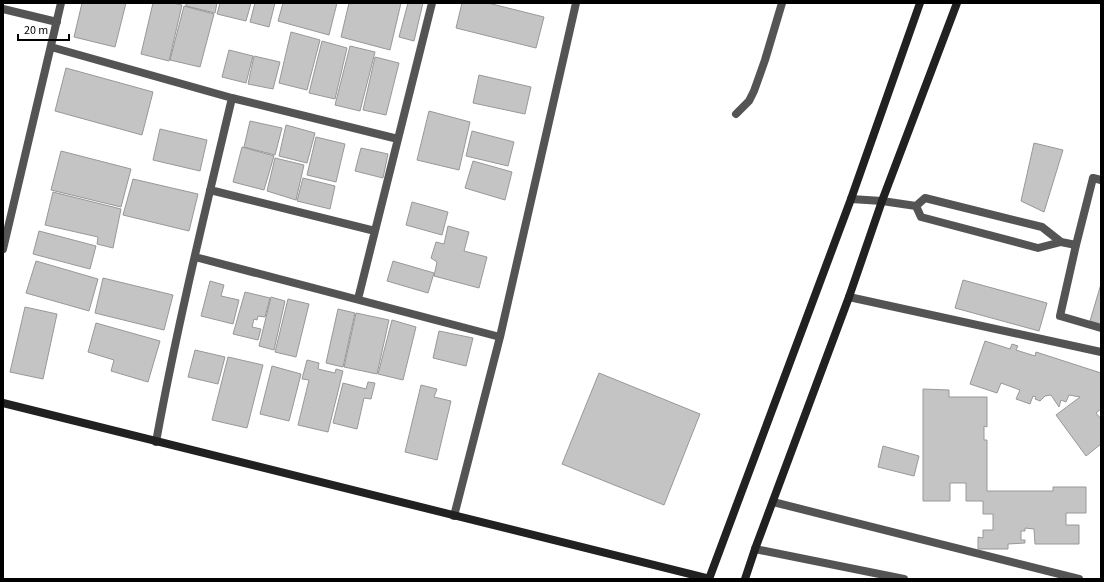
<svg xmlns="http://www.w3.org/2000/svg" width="1104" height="582" viewBox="0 0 1104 582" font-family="'Source Sans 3',sans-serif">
  <rect width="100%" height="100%" fill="#fff"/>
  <path fill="#c4c4c4" stroke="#989898" d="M82,3H126L115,47L74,37Z
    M153,3H173L182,5L169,61L141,54Z
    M186,3H217L215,13L186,6Z
    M220,3H251L246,21L217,14Z
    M255,3H275L269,27L250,22Z
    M283,3H337L329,35L278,21Z
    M349,3H401L390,50L341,37Z
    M408,3H423L414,41L399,37Z
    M462,3H488L544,17L536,48L456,28Z
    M184,6L214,14L200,67L170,60Z
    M291,32L320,40L307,90L279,83Z
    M322,41L347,48L335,99L309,93Z
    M350,46L375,52L360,111L335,105Z
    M229,50L253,56L246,83L222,77Z
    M254,56L280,62L273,89L248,84Z
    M375,57L399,63L386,115L363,110Z
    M66,68L153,92L142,135L55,111Z
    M479,75L531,87L525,114L473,103Z
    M429,111L470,122L459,170L417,160Z
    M250,121L282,128L275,155L244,147Z
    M286,125L315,133L307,163L279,156Z
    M160,129L207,140L200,171L153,160Z
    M472,131L514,142L508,166L466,156Z
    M316,137L345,144L336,182L307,175Z
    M1034,143L1063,150L1044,212L1021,201Z
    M242,147L274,156L264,190L233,182Z
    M361,148L388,154L383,178L355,171Z
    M61,151L131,169L121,207L51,190Z
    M275,158L304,165L296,200L267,191Z
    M473,161L512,172L505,200L465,188Z
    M303,178L335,186L330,209L297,201Z
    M133,179L198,194L189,231L123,215Z
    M53,192L121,209L113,248L97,244L98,237L45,225Z
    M412,202L448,212L442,235L406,225Z
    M448,226L469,232L464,251L487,257L479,288L434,276L437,262L431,258L436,242L444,244Z
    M39,231L96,246L90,269L33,254Z
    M36,261L98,279L89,311L26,293Z
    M393,261L434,273L428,293L387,281Z
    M103,278L173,295L164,330L95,313Z
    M963,280L1047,303L1039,331L955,308Z
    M210,281L224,285L221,296L239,300L233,324L201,316Z
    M1101,284V324L1090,321Z
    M245,292L270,298L265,317L258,316L257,320L254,319L252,327L261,329L258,340L233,334Z
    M271,297L285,301L274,350L259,346Z
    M288,299L309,304L296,357L275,352Z
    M25,307L57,314L43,379L10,372Z
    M338,309L355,313L343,367L326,363Z
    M356,313L389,320L377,374L344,367Z
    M392,320L416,327L403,380L378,374Z
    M96,323L160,341L148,382L111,371L114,360L88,352Z
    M439,331L473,338L466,366L433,358Z
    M985,341L1010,349L1012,344L1018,346L1016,350L1035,356L1036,352L1101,373V409L1096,413L1101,419V444L1086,456L1056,415L1080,397L1069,395L1066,402L1061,400L1059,407L1051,395L1045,396L1040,401L1035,399L1036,397L1033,396L1030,404L1016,399L1020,390L1001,383L997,393L970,384Z
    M195,350L225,357L218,384L188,377Z
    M228,357L263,365L247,428L212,420Z
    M307,360L319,363L318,369L335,373L336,369L343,371L328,432L298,425L309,380L302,379Z
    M272,366L301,374L289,421L260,414Z
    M599,373L700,414L664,505L562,464Z
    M368,382L375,383L371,399L364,398L357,429L333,423L343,383L366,389Z
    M421,385L437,389L434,397L451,401L437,460L405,452Z
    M923,389L949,390V397H987V427L984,426V440H987V491H1053V487H1086V513H1066V525H1079V544H1035L1034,529L1025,528V531H1021V540H1025V543L1008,544V549H978V537L983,538V530H993V514H983V501H966V483H950V501H923Z
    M883,446L919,456L914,476L878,467Z"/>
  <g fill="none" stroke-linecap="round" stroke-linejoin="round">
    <path stroke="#545454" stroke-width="8" d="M736,114L749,101L754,91L765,60L782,3"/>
    <path stroke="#545454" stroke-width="8" d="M3,9L57,22
      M51,47L232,98C205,212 177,326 156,442
      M232,98L398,139
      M1101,180L1093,178L1076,245L1060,316L1101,328
      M210,190L375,231
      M851,199L882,201L916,206L925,198L1042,227L1061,242L1076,245
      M916,206L921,217L1038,248L1061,242
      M3,249L61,3
      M195,257L500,337
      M849,297L1101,352
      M358,299L432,3
      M773,502L1079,579
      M454,516L500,337L576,3
      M755,549L904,579"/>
    <path stroke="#212121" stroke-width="8" d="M3,403L710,579
      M709,579L851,199L920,3
      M745,579L755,549L849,297L882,201L957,3"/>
  </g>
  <rect width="1104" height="582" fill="none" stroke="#000000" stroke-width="8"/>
  <path d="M18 34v6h51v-6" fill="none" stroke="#000000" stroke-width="2"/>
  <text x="24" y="34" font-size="12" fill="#000000" stroke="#ffffff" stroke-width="3" paint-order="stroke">20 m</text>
</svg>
